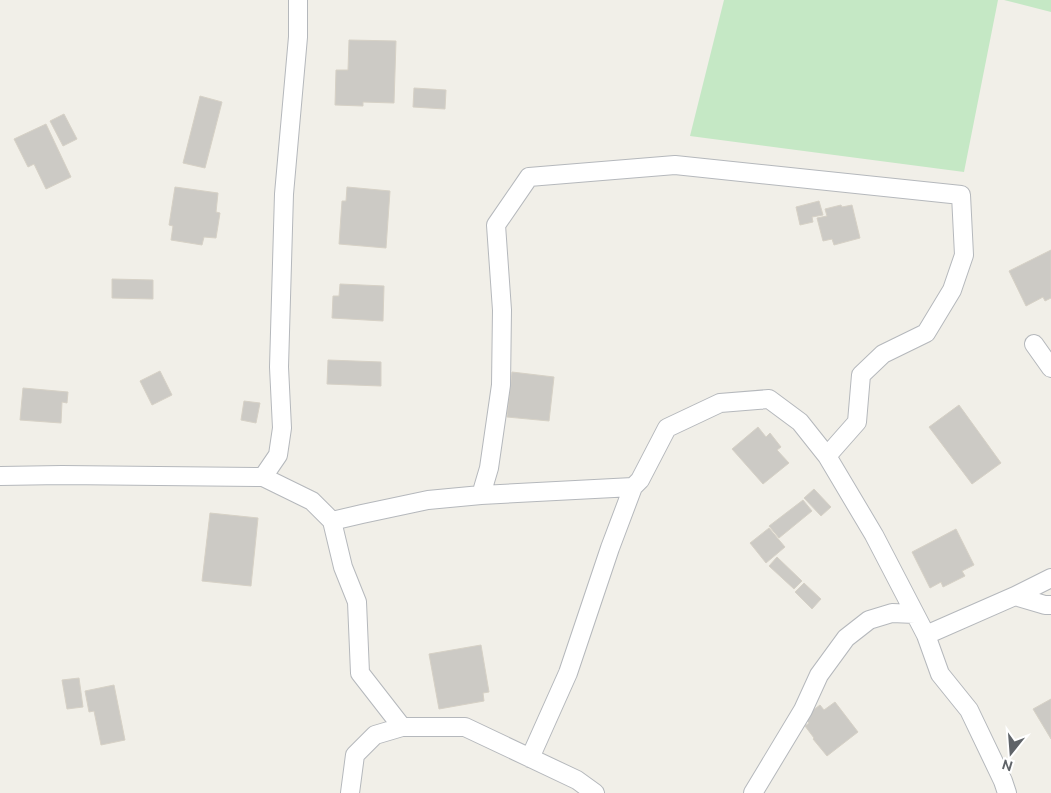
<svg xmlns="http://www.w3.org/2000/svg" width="1051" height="793" viewBox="0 0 1051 793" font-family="Ubuntu,sans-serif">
  <rect width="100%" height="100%" fill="#f1efe8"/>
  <path fill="#c5e8c5" d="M724,0H998L964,172L690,136Z
    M1004,0H1051V12Z"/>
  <path fill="#cccac5" stroke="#d6d1c6" d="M349,40L396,41L394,103L363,102V106L335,105L336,70H348Z
    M414,88L446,90L445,109L413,107Z
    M200,96L222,102L205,168L183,163Z
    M64,114L77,139L63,146L50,121Z
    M46,124L71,177L46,189L34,164L28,167L14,139Z
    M175,187L218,193L216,212L220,213L216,238L204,237L202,245L171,240L173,226L169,225Z
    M347,187L390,191L386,248L339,244L342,201H346Z
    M819,201L823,215L812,217L813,222L800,225L796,207Z
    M841,205L842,207L852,205L860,238L834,245L832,239L823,241L817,218L827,216L825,209Z
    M1051,250V298L1045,301L1043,297L1026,306L1009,271Z
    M112,279L153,280V299L112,298Z
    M340,284L384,286L383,321L332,318L333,296H339Z
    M328,360L381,362V386L327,384Z
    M160,371L172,395L152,405L140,381Z
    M512,372L554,377L549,421L507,417Z
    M23,388L68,392L67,403L62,402L61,423L20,420Z
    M244,401L260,403L256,423L241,420Z
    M959,405L1001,463L972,484L929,427Z
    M758,427L766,437L770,433L781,447L777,450L789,463L763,484L732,449Z
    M814,489L831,507L821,516L804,498Z
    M803,500L812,511L779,538L769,526Z
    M210,513L258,518L251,586L202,581Z
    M769,528L785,547L766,563L750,543Z
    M956,529L974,565L962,571L965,576L943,587L941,582L930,588L912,552Z
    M777,557L802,581L794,589L769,566Z
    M804,583L821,599L812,609L795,592Z
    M481,645L489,692L483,693L484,701L439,709L429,654Z
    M79,678L83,707L67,709L62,680Z
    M114,685L125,740L101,745L94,711L89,712L85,691Z
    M1051,699V739L1033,709Z
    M835,702L858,732L827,756L813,739L814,738L805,726L809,723L804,717L820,705L824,710Z"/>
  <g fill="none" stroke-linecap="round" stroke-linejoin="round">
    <defs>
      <path id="minor" d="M1034,344L1051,368
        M827,456L874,535L926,635L940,674L969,710L1003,781L1007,793
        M0,476L62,475L263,477L312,501L332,521L362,514L428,500L481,495L489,468L501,385L502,310L496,225L529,177L675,165L961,195L964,255L952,290L926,333L883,354L861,375L857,422L827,456L800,422L769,399L720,403L667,428L640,480L633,487L481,495
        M263,477L278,455L282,428L279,367L284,194L298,37V0
        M332,521L343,567L357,602L360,673L402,727
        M1015,596L1051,578
        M926,635L1015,596L1045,605H1051
        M530,758L568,673L610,548L633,487
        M350,793L355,755L375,735L402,727H465L577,780L595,793
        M753,793L803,710L819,675L846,638L869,620L892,613L915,614"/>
    </defs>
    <use href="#minor" stroke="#b5b8bc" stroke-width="20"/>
    <use href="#minor" stroke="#fff" stroke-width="18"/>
  </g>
  <g transform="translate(1011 753) rotate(197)" stroke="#ffffff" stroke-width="4" paint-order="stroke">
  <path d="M0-4L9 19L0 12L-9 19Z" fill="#5f6368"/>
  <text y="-8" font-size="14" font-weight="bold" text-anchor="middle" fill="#5f6368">N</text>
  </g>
</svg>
